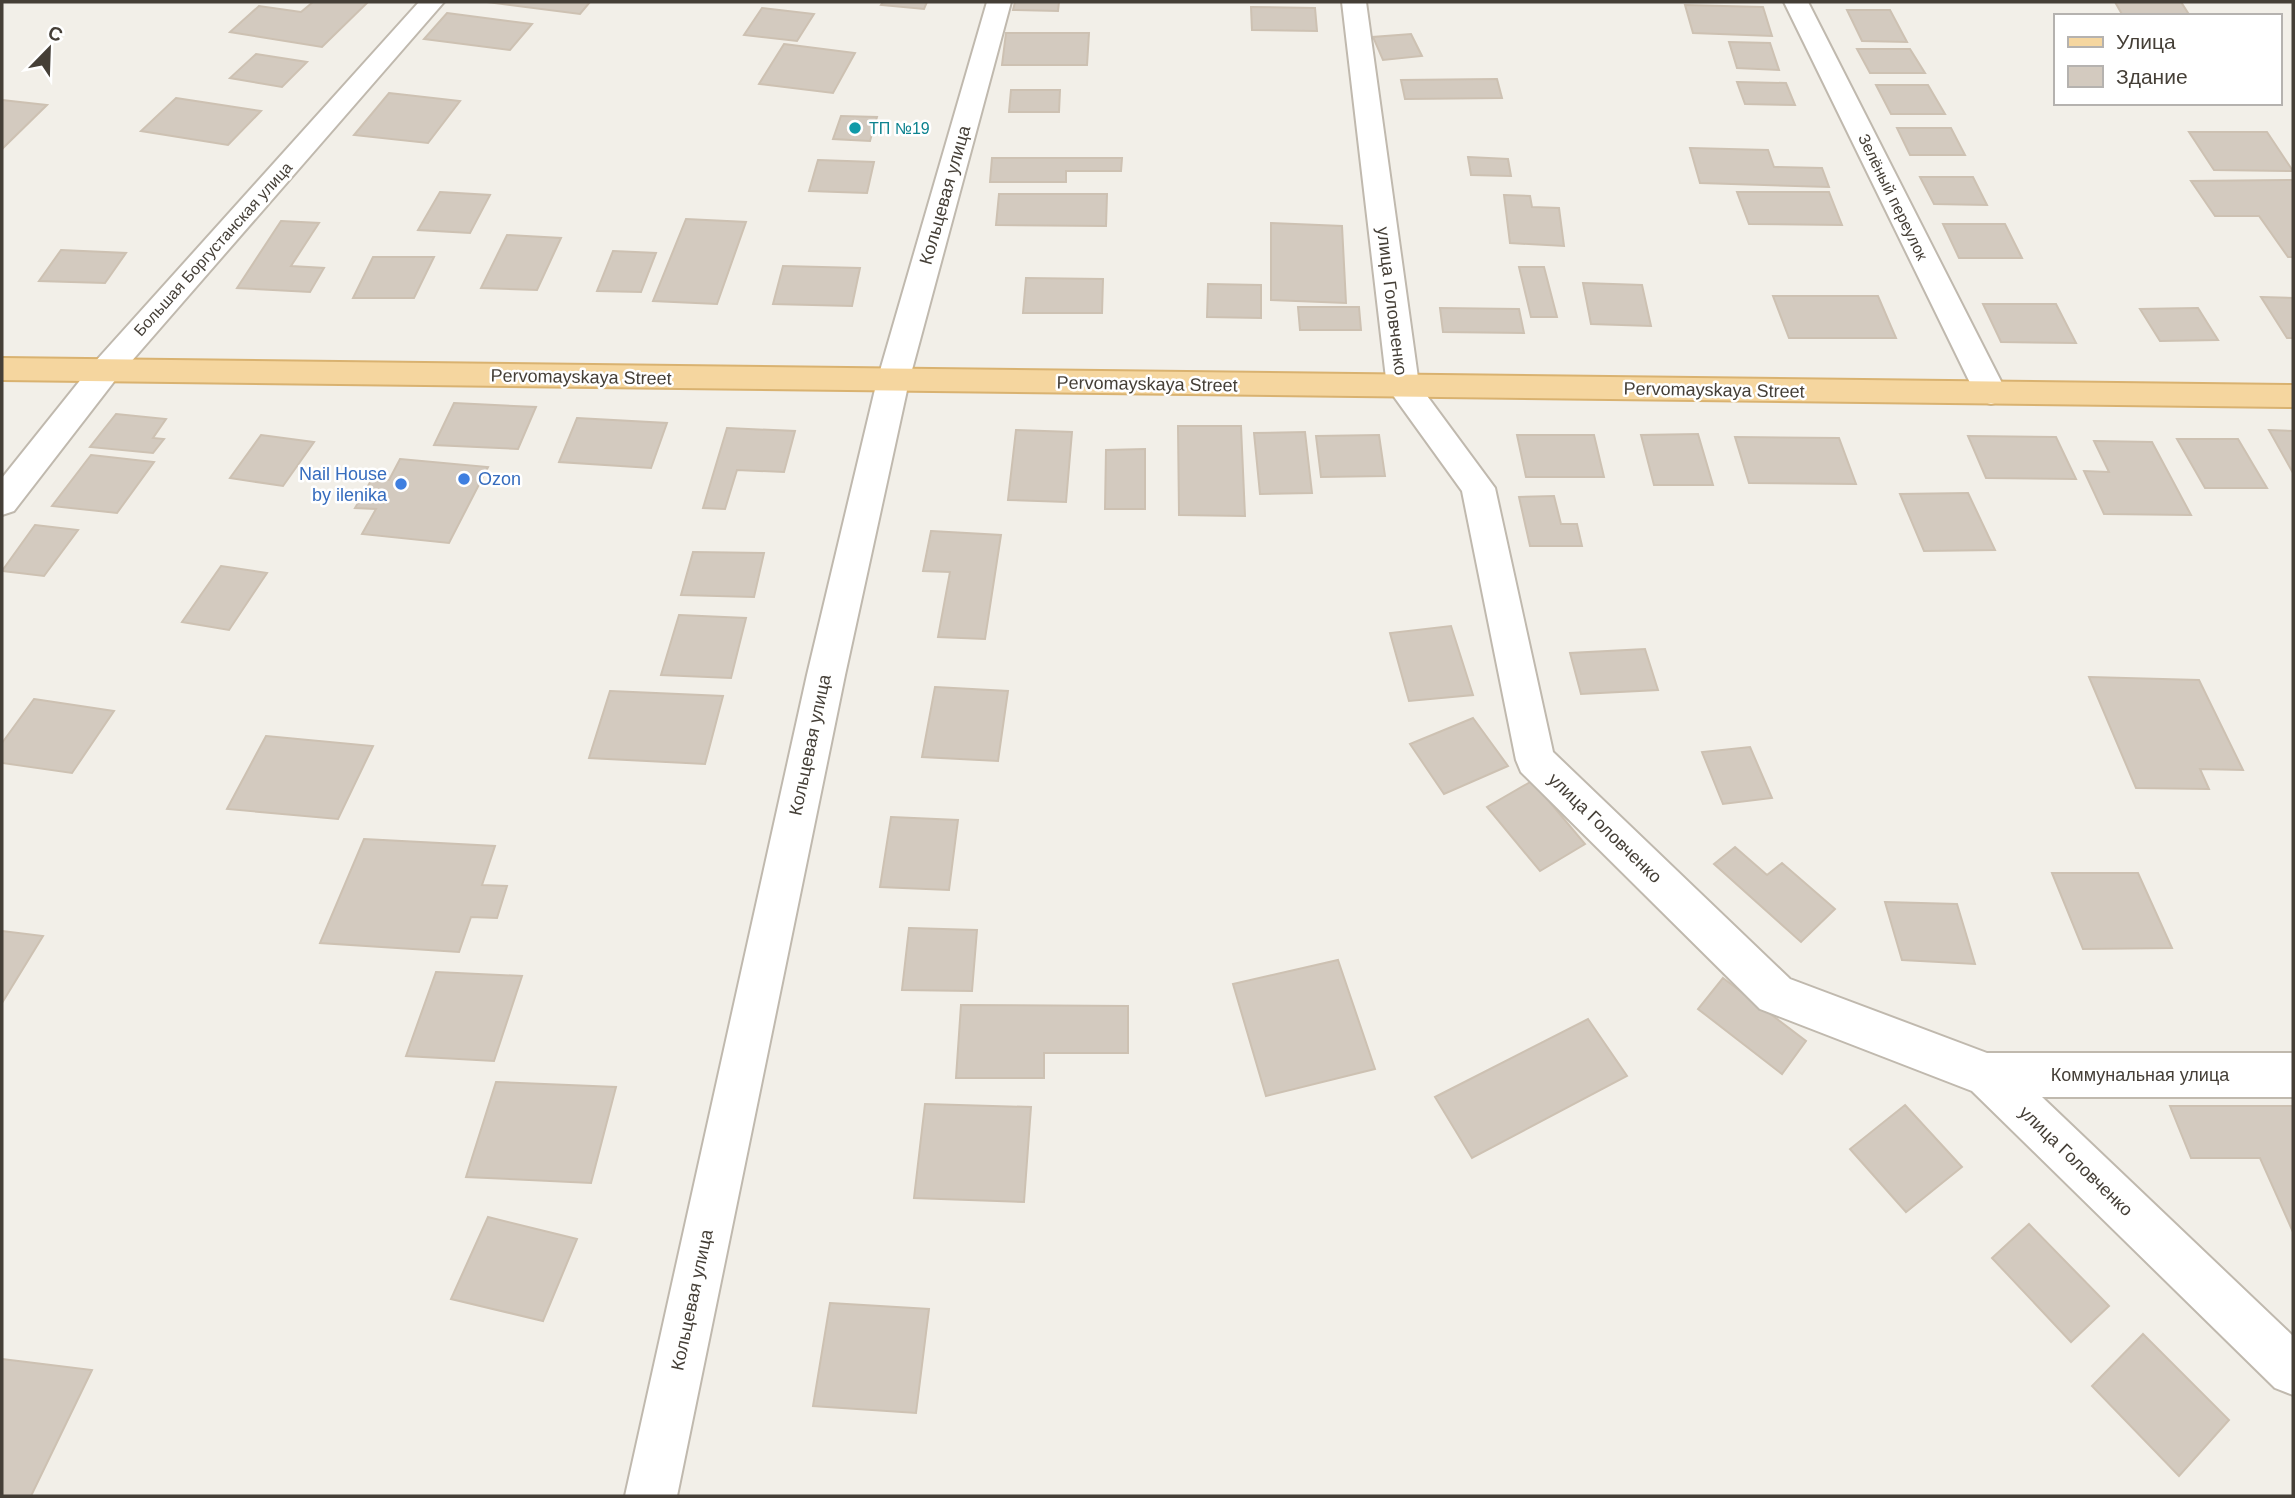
<svg xmlns="http://www.w3.org/2000/svg" width="2295" height="1498" viewBox="0 0 2295 1498" font-family="Arial,sans-serif">
  <rect width="100%" height="100%" fill="#f2efe8"/>
  <path fill="#d3cabf" stroke="#cdc1b2" stroke-width="2" d="M313,2H368L322,47L230,32L259,6L301,12Z
    M487,2H590L580,14Z
    M883,2H927L924,9L881,5Z
    M1015,2H1059L1058,11L1013,10Z
    M2115,2H2181L2190,16H2123Z
    M1685,5L1763,7L1772,36L1693,33Z
    M1251,7L1315,8L1317,31L1252,30Z
    M762,8L814,14L797,41L744,35Z
    M1847,10H1890L1907,42L1862,41Z
    M447,13L532,24L510,50L424,39Z
    M1006,33H1089L1087,65H1002Z
    M1411,34L1422,56L1383,60L1373,37Z
    M1729,42L1770,43L1779,70L1737,68Z
    M784,44L855,53L833,93L759,84Z
    M1857,49H1910L1925,73H1870Z
    M256,54L307,62L282,87L230,78Z
    M1497,79L1502,98L1405,99L1401,80Z
    M1737,82L1786,83L1795,105L1745,104Z
    M1876,85H1928L1945,114H1891Z
    M1011,90H1060L1059,112H1009Z
    M389,93L460,101L428,143L354,135Z
    M176,98L261,111L228,145L141,131Z
    M2,100L47,105L2,149Z
    M841,116L877,117L870,141L833,139Z
    M1897,128H1951L1965,155H1910Z
    M2189,132H2267L2293,171L2214,170Z
    M1690,148L1768,150L1774,167L1822,168L1829,187L1700,183Z
    M1468,157L1508,159L1511,176L1471,175Z
    M992,158H1122L1121,171H1066V182H990Z
    M818,160L874,162L867,193L809,191Z
    M1920,177H1973L1987,205L1934,204Z
    M2293,180V257H2288L2259,216H2215L2191,181Z
    M440,192L490,195L470,233L418,230Z
    M1737,192H1829L1842,225L1749,224Z
    M999,194H1107L1106,226L996,225Z
    M1504,195L1530,196L1532,207L1559,208L1564,246L1510,243Z
    M686,219L746,222L717,304L653,301Z
    M281,221L319,223L291,266L324,268L310,292L237,288Z
    M1271,223L1342,226L1346,303L1271,300Z
    M1943,224H2005L2022,258H1959Z
    M507,235L561,238L537,290L481,288Z
    M61,250L126,253L105,283L39,281Z
    M613,251L656,253L641,292L597,291Z
    M373,257H434L414,298H353Z
    M783,266L860,268L852,306L773,304Z
    M1519,267H1544L1557,317H1531Z
    M1026,278L1103,279L1102,313H1023Z
    M1583,283L1642,285L1651,326L1591,324Z
    M1208,284L1261,285V318L1207,317Z
    M1773,296H1878L1896,338H1789Z
    M2261,297L2293,298V338H2287Z
    M1983,304H2056L2076,343L2001,342Z
    M1298,307H1359L1361,330H1300Z
    M1440,308L1519,309L1524,333L1443,332Z
    M2198,308L2218,340L2160,341L2140,309Z
    M454,403L536,407L518,449L434,445Z
    M116,414L166,419L153,438L164,439L153,453L90,447Z
    M577,418L667,423L651,468L559,462Z
    M1178,426H1241L1245,516L1179,515Z
    M727,428L795,431L784,472L737,470L725,509L703,508Z
    M1016,430L1072,432L1066,502L1008,500Z
    M2269,430L2293,431V473Z
    M1305,432L1312,493L1260,494L1254,433Z
    M1698,434L1713,485H1654L1641,435Z
    M261,435L314,442L283,486L230,478Z
    M1379,435L1385,476L1321,477L1316,436Z
    M1517,435H1594L1604,477H1526Z
    M1968,436L2056,437L2076,479L1986,478Z
    M1735,437L1839,438L1856,484L1749,483Z
    M2177,439H2238L2267,488H2205Z
    M2094,441L2152,442L2191,515L2104,514L2084,471L2109,472Z
    M1145,449V509H1105L1106,450Z
    M91,455L154,462L117,513L52,506Z
    M400,459L488,467L449,543L362,534L376,509L355,508L372,479L389,480Z
    M1968,493L1995,550L1924,551L1900,494Z
    M1554,496L1561,524H1577L1582,546H1530L1519,497Z
    M35,525L78,530L44,576L2,571Z
    M931,531L1001,535L985,639L938,637L950,572L923,571Z
    M693,552L764,553L754,597L681,595Z
    M221,566L267,573L229,630L182,622Z
    M679,615L746,618L731,678L661,675Z
    M1451,626L1473,695L1409,701L1390,633Z
    M1645,649L1658,690L1581,694L1570,653Z
    M2089,677L2199,680L2243,770L2200,769L2209,789L2136,788Z
    M935,687L1008,691L998,761L922,757Z
    M610,691L723,696L705,764L589,758Z
    M34,699L114,711L72,773L2,763V743Z
    M1473,718L1508,766L1444,794L1410,744Z
    M266,736L373,746L338,819L227,809Z
    M1750,747L1772,798L1723,804L1702,752Z
    M1532,781L1585,844L1540,871L1487,807Z
    M891,817L958,820L949,890L880,887Z
    M364,839L495,846L482,885L507,886L497,918L471,917L459,952L320,943Z
    M1735,847L1767,875L1782,863L1835,909L1801,942L1714,864Z
    M2052,873H2138L2172,948L2083,949Z
    M1885,902L1957,904L1975,964L1902,960Z
    M909,928L977,930L972,991L902,990Z
    M2,931L43,936L2,1003Z
    M1338,960L1375,1069L1266,1096L1233,984Z
    M436,972L522,976L494,1061L406,1056Z
    M1723,978L1806,1041L1782,1074L1698,1009Z
    M961,1005L1128,1006V1053H1044V1078H956Z
    M1588,1019L1627,1076L1472,1158L1435,1097Z
    M496,1082L616,1087L591,1183L466,1177Z
    M925,1104L1031,1107L1024,1202L914,1198Z
    M1905,1105L1962,1167L1906,1212L1850,1149Z
    M2170,1106H2293V1232L2260,1158H2191Z
    M488,1217L577,1239L543,1321L451,1299Z
    M2029,1224L2109,1306L2071,1342L1992,1258Z
    M830,1303L929,1309L916,1413L813,1406Z
    M2143,1334L2229,1420L2179,1476L2092,1386Z
    M2,1359L92,1370L31,1496H2Z"/>
  <g fill="none" stroke-linecap="round" stroke-linejoin="round">
    <defs>
      <path id="minor" d="M419,2H444L116,379L14,511L2,515V478L94,363Z
        M987,2H1011L909,381L845,675L677,1496H625L807,675L877,381Z
        M1342,2H1366L1419,385L1495,488L1553,752L1790,979L1987,1053H2293V1097H2042L2293,1336V1395L2275,1388L1972,1091L1760,1009L1521,772L1516,760L1462,491L1387,387Z
        M1784,2H1808L2007,393L2002,401L1991,404L1980,401L1975,393Z"/>
      <path id="major" d="M2,358L2293,385V407L2,380Z"/>
    </defs>
    <use href="#minor" stroke="#c0b9ae" stroke-width="4"/>
    <use href="#major" stroke="#d9b270" stroke-width="4"/>
    <use href="#minor" fill="#fff" fill-rule="evenodd"/>
    <use href="#major" fill="#f5d69f" fill-rule="evenodd"/>
  </g>
  <circle fill="#0f9aa8" stroke="#fff" stroke-width="2.5" cx="855" cy="128" r="7"/>
  <g fill="#3f7fe0" stroke="#fff" stroke-width="2.5">
    <circle cx="464" cy="479" r="7"/>
    <circle cx="401" cy="484" r="7"/>
  </g>
  <g text-anchor="middle" dominant-baseline="central" stroke-width="5" stroke-linejoin="round" paint-order="stroke">
    <g font-size="16" fill="#0d838f" stroke="#fff" text-anchor="start">
      <text x="869" y="128">ТП №19</text>
    </g>
    <g font-size="16" fill="#453f37" stroke="#fff">
      <text transform="translate(1893 197) rotate(64)">Зелёный переулок</text>
      <text transform="translate(213 249) rotate(-48)">Большая Боргустанская улица</text>
    </g>
    <g font-size="18" fill="#453f37" stroke="#fff">
      <text transform="translate(945 195) rotate(-74)">Кольцевая улица</text>
      <text transform="translate(1392 301) rotate(83)">улица Головченко</text>
      <text transform="translate(581 377) rotate(1)">Pervomayskaya Street</text>
      <text transform="translate(1147 384) rotate(1)">Pervomayskaya Street</text>
      <text transform="translate(1714 390) rotate(1)">Pervomayskaya Street</text>
      <text transform="translate(810 745) rotate(-78)">Кольцевая улица</text>
      <text transform="translate(1605 828) rotate(44)">улица Головченко</text>
      <text x="2140" y="1075">Коммунальная улица</text>
      <text transform="translate(2076 1161) rotate(44)">улица Головченко</text>
      <text transform="translate(692 1300) rotate(-78)">Кольцевая улица</text>
    </g>
    <g font-size="18" fill="#366cbe" stroke="#fff" text-anchor="end">
      <text x="387" y="474">Nail House<tspan x="387" dy="21">by ilenika</tspan></text>
      <text x="478" y="479" text-anchor="start">Ozon</text>
    </g>
  </g>
  <rect width="2295" height="1498" fill="none" stroke="#453f37" stroke-width="7"/>
  <rect x="2054" y="14" width="228" height="91" fill="#ffffff" stroke="#b5b2af" stroke-width="2"/>
  <rect x="2068" y="37" width="35" height="10" fill="#f5d69f" stroke="#b5b2af" stroke-width="2"/>
  <text x="2116" y="49" font-size="21" fill="#453f37">Улица</text>
  <rect x="2068" y="66" width="35" height="21" fill="#d3cabf" stroke="#b5b2af" stroke-width="2"/>
  <text x="2116" y="84" font-size="21" fill="#453f37">Здание</text>
  <g transform="translate(49 49) rotate(23)" stroke="#ffffff" stroke-width="5" paint-order="stroke">
  <path d="M0-5L12 26L0 18L-12 26Z" fill="#453f37"/>
  <text y="-10" font-size="19" font-weight="bold" text-anchor="middle" fill="#453f37">С</text>
  </g>
</svg>
